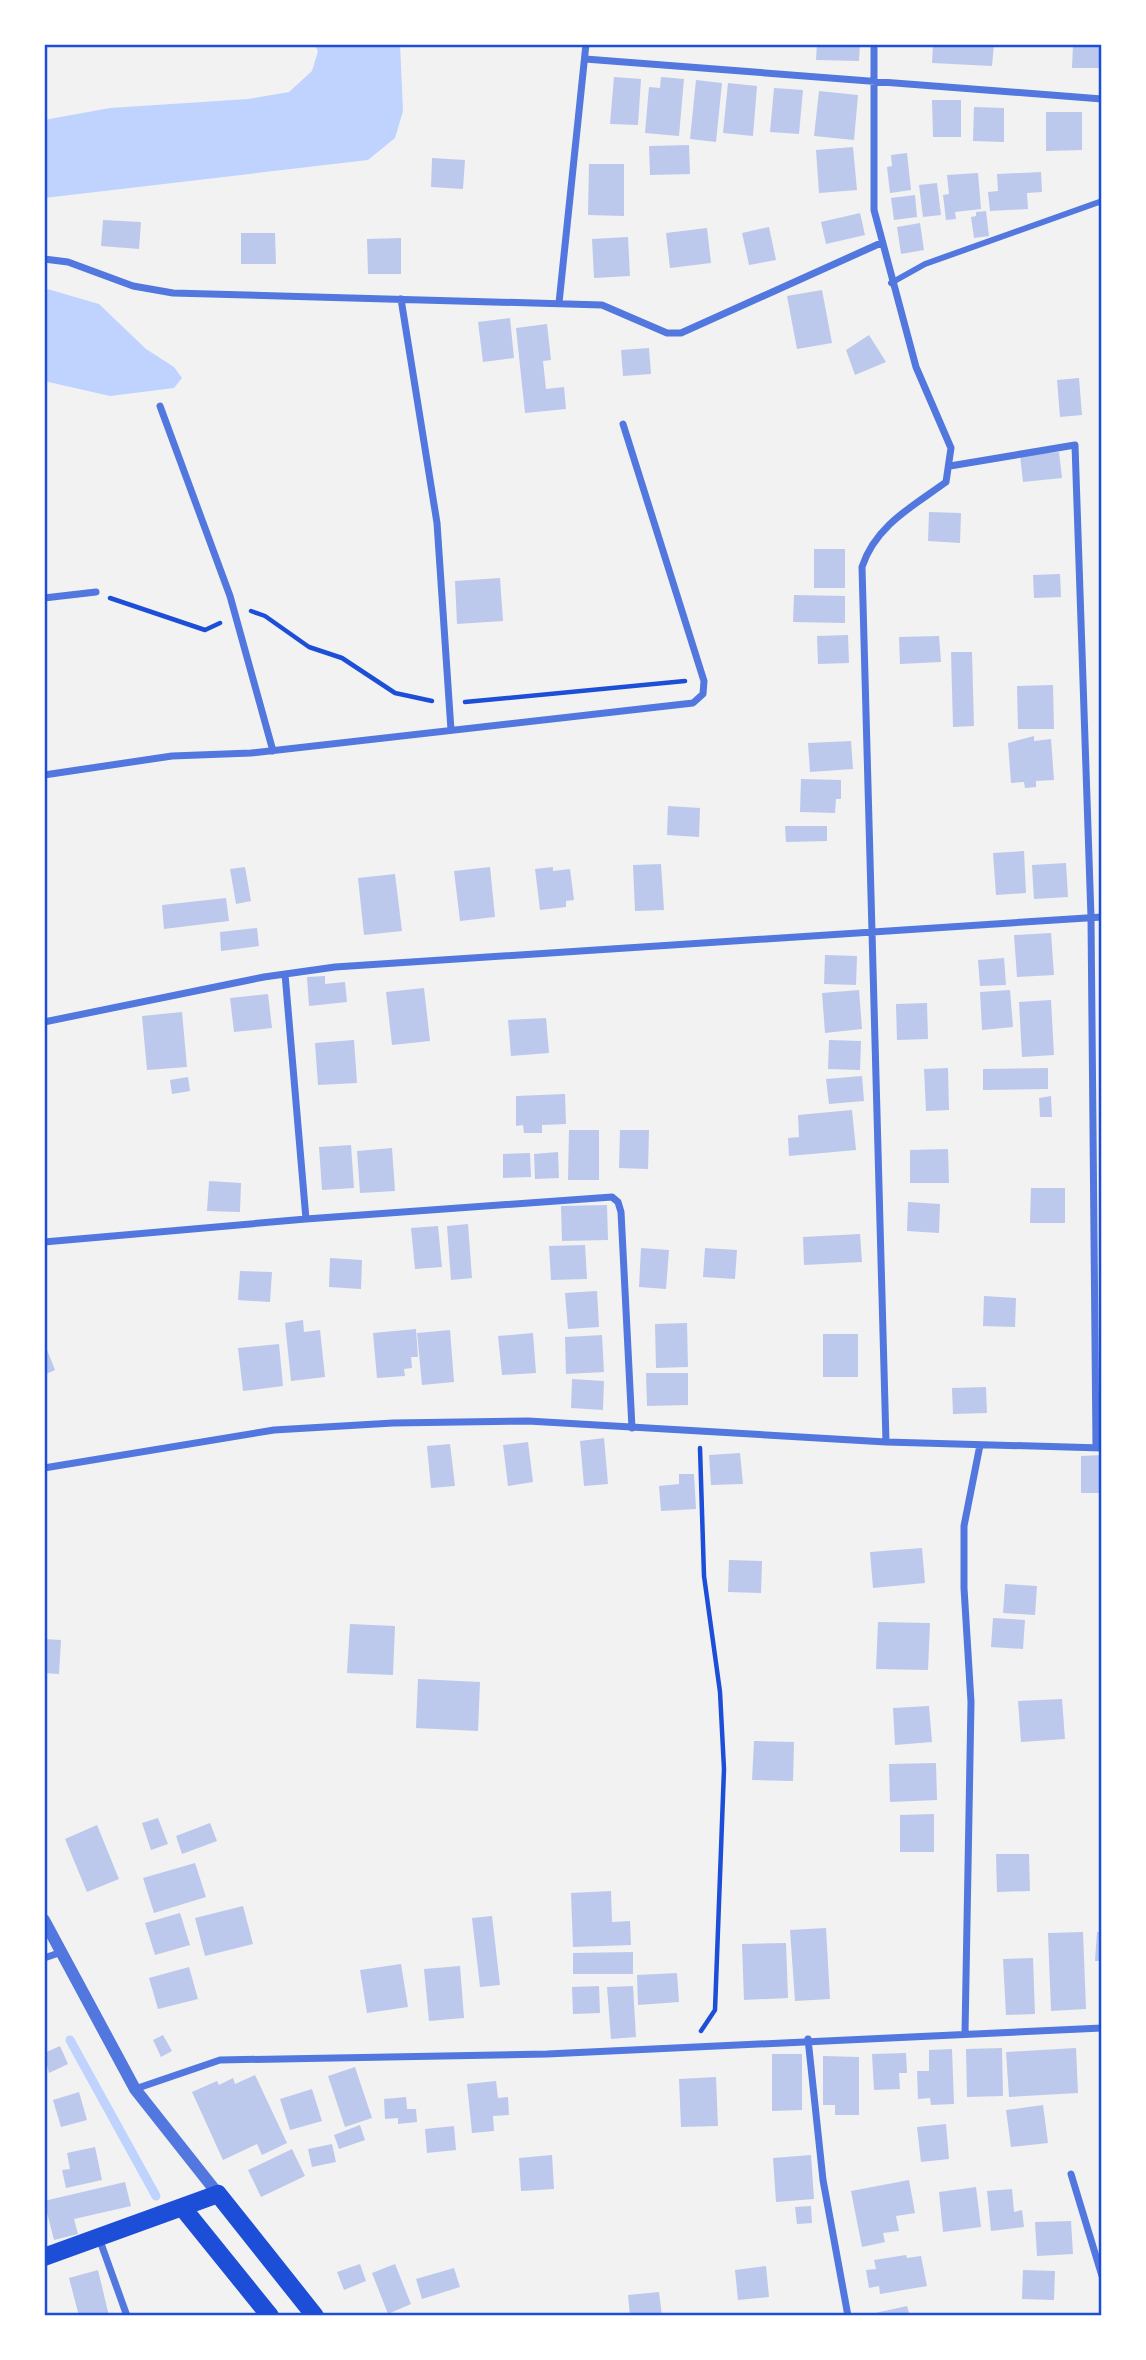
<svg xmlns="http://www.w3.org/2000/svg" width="1146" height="2360" viewBox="0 0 1146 2360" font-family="'Archivo Narrow',sans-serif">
  <rect width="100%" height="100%" fill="#f2f2f2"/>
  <path fill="#bfd3fe" d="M314,44H400L403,111L395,138L368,160L44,198V120L110,108L248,99L289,92L312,71L318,51Z
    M44,288L99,304L146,349L174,367L182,378L174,388L110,396L44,381Z"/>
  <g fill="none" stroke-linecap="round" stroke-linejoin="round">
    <path stroke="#bfd3fe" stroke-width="9" d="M70,2040L156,2196"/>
  </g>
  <path fill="#bdc9ec" d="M817,44H860L859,61L816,60Z
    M933,44H994L992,66L932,63Z
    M1073,44H1102V68H1072Z
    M614,77L641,79L638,125L610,124Z
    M661,77L684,79L679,136L645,133L649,87L660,88Z
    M696,80L722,83L716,142L690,139Z
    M728,83L757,86L753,136L723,133Z
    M774,88L803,90L799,134L770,132Z
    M819,91L858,95L854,140L814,136Z
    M932,100H961V137H933Z
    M974,107L1004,108V142L973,141Z
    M1046,112H1082V150L1046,151Z
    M689,145L690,174L650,175L649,146Z
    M853,147L857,190L819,193L816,150Z
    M907,153L911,190L890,193L887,167L892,166L891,155Z
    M432,158L465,160L463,189L431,187Z
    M589,164H624V216L588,215Z
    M1041,172L1042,192L1027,193L1028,209L990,211L988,192L998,191L997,174Z
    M978,173L981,209L955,212L956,219L946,220L943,195L949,194L947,175Z
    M937,183L941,215L923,217L919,185Z
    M915,195L917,217L894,220L891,198Z
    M986,211L989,236L974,238L971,217L976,216V212Z
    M860,213L865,235L826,244L821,222Z
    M103,220L141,222L139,249L101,246Z
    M920,223L924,250L901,254L897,227Z
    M769,227L776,260L749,265L742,233Z
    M707,228L711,263L670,268L666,233Z
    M241,233H275L276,264H241Z
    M628,237L630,276L594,278L592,239Z
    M401,238V274H368L367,239Z
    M822,290L832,343L797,349L787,296Z
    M510,318L514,358L483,362L478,322Z
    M547,324L551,360L543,361L546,389L564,387L566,409L525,413L516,328Z
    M869,335L886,362L855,375L846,350Z
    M649,348L651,374L623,376L621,350Z
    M1079,378L1082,415L1060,417L1057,380Z
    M1059,452L1062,478L1023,482L1020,455Z
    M929,512L961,513L960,543L928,541Z
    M814,549H845V588H814Z
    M1060,574L1061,597L1034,598L1033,575Z
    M500,578L503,621L457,624L455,581Z
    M794,595L845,596V623L793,622Z
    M848,635L849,663L818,664L817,636Z
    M939,636L941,662L900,664L899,637Z
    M951,652H972L974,726L953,727Z
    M1053,685L1054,729H1018L1017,686Z
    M1034,736V741L1051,739L1054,780L1036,781V787L1025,788L1024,782L1011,783L1008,743Z
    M851,741L853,769L810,772L808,743Z
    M801,779L841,780V799H836L835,813L800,812Z
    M668,806L700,808L699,837L667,835Z
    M785,826H827V841L786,842Z
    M1024,851L1026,893L996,895L993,853Z
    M1066,863L1068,897L1034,899L1032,865Z
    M661,864L664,910L635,911L633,865Z
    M245,867L251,901L236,904L230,869Z
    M490,867L495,917L460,921L454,871Z
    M553,867V871L570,869L574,900L566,901V907L540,910L535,869Z
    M395,874L402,931L364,935L358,878Z
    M226,898L229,921L164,929L162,905Z
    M257,928L259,946L221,951L220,932Z
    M1051,933L1054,975L1017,977L1014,935Z
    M825,955L857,956L856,985L824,984Z
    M1004,958L1006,985L980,986L978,960Z
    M325,976V984L345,982L347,1002L309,1006L307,977Z
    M424,988L430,1041L392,1045L386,992Z
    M859,990L862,1029L825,1033L822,993Z
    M1010,990L1013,1027L982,1030L980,992Z
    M268,994L272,1028L234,1032L230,998Z
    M1051,1000L1054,1055L1022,1057L1019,1002Z
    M927,1003L928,1039L897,1040L896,1004Z
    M182,1012L187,1067L147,1070L142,1016Z
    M546,1018L549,1053L511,1056L508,1020Z
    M354,1040L357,1083L318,1085L315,1043Z
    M829,1040L861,1041L860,1070L828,1069Z
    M948,1068L949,1110L926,1111L924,1069Z
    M1048,1068V1089L983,1090V1069Z
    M862,1076L864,1101L829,1104L826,1079Z
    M188,1077L190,1091L172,1094L170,1080Z
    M565,1094L566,1124L542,1125V1133H524L523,1125L516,1126V1096Z
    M1051,1096L1052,1117H1040L1039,1098Z
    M852,1110L856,1150L789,1156L788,1138L799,1137L798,1115Z
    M569,1130H599V1180H568Z
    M620,1130H649L648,1169L619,1168Z
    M351,1145L354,1188L322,1190L319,1147Z
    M392,1148L395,1191L360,1193L357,1151Z
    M948,1149L949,1183H910V1150Z
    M558,1152L559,1178L535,1179L534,1154Z
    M530,1153L531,1177L503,1178V1154Z
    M209,1181L241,1183L240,1212L207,1211Z
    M1031,1188H1065V1223H1030Z
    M908,1202L940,1204L939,1233L907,1231Z
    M607,1205L608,1240L562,1241L561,1206Z
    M468,1224L472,1278L451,1280L447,1226Z
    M438,1226L442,1267L415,1269L411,1228Z
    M860,1234L862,1262L804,1265L803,1237Z
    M585,1245L587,1279L551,1280L549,1246Z
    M641,1248L669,1250L666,1289L639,1287Z
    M705,1248L737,1250L735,1279L703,1277Z
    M330,1258L362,1260L361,1289L329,1287Z
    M240,1271L272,1272L270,1302L238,1300Z
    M597,1291L599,1327L568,1329L565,1293Z
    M984,1296L1016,1298L1015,1327L983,1326Z
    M303,1320L304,1332L320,1330L325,1377L291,1381L285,1323Z
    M687,1323L688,1367L656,1368L655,1324Z
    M416,1329L418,1357H411L412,1368L404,1369L405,1376L377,1378L373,1333Z
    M450,1330L454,1382L422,1385L417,1333Z
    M533,1333L536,1373L502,1375L498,1336Z
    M823,1334H858V1377H823Z
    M602,1335L604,1372L566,1374L565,1337Z
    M44,1342L55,1370L44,1375Z
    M279,1344L283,1386L243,1391L238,1348Z
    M646,1373H688V1405L647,1406Z
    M572,1379L604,1381L603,1410L571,1408Z
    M986,1387L987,1413L953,1414L952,1388Z
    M604,1438L608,1484L584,1486L580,1441Z
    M528,1442L533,1482L508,1486L503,1445Z
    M450,1444L455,1486L431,1488L427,1446Z
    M740,1453L743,1484L711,1485L709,1455Z
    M1102,1455V1493H1081V1456Z
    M679,1474H694L696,1509L661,1511L659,1486L679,1484Z
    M922,1548L925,1583L873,1588L870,1552Z
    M729,1560L762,1561L761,1593L728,1592Z
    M1005,1584L1037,1586L1035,1615L1003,1613Z
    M993,1618L1025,1620L1023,1649L991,1647Z
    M878,1622L930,1623L928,1670L876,1669Z
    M350,1624L395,1626L393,1675L347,1673Z
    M44,1639L61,1640L59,1674L44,1673Z
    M418,1679L480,1682L478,1731L416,1728Z
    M1062,1699L1065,1739L1021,1742L1018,1701Z
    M929,1706L932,1742L895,1745L893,1708Z
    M754,1741L794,1742L793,1781L752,1780Z
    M936,1763L937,1800L890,1802L889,1764Z
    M934,1814V1852H900V1815Z
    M158,1818L168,1844L151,1850L142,1823Z
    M210,1823L217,1841L182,1854L176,1836Z
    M97,1825L119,1879L87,1892L65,1839Z
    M996,1854H1029L1030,1891L997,1892Z
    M195,1863L206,1897L154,1913L143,1878Z
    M611,1891L612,1922L630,1921L631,1945L573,1947L571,1893Z
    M243,1906L253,1944L205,1956L195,1918Z
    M180,1913L190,1945L155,1955L145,1923Z
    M492,1916L500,1985L480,1987L472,1918Z
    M826,1928L830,1999L795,2001L790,1930Z
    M1083,1932L1086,2009L1051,2011L1048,1933Z
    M1097,1932H1102V1961H1095Z
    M786,1943L788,1998L744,2000L742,1944Z
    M633,1952V1974H573V1953Z
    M1033,1958L1035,2014L1006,2015L1003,1959Z
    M401,1964L408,2007L367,2013L360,1970Z
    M460,1966L464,2018L429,2021L424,1969Z
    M189,1967L198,1999L158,2009L149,1978Z
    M677,1973L679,2002L638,2005L637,1975Z
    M599,1986L600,2013L573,2014L572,1987Z
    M633,1986L636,2037L611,2039L607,1987Z
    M163,2035L172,2051L161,2057L153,2040Z
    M60,2046L68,2064L49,2073L44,2053Z
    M1002,2048L1003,2096L967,2097L966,2049Z
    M1076,2048L1078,2093L1009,2097L1006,2052Z
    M952,2049L954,2104L931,2105L930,2098L918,2099L917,2071H929V2050Z
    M906,2053L907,2073H899L900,2089L874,2090L872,2054Z
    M772,2054H802V2110L772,2111Z
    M823,2056L859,2057V2115H835V2105H823Z
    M355,2067L372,2118L345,2127L328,2076Z
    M255,2075L287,2143L262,2155L257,2144L223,2160L192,2092L217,2081L219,2085L233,2078L235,2084Z
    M716,2077L718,2126L681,2127L679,2079Z
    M496,2081L498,2098L508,2097L509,2115L493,2116L494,2131L472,2133L467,2084Z
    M312,2089L322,2121L290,2130L280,2099Z
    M79,2092L87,2120L61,2127L53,2100Z
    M406,2097L407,2109H416L417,2122L398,2124V2118L385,2119L384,2099Z
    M1043,2105L1048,2143L1011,2147L1006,2110Z
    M946,2124L949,2159L921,2162L917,2127Z
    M360,2125L365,2140L339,2149L334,2135Z
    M454,2126L456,2150L427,2153L425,2129Z
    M332,2144L336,2162L312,2167L308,2149Z
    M95,2147L102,2180L66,2188L62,2170L70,2169L67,2153Z
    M292,2149L305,2176L261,2197L248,2170Z
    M552,2155L554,2189L521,2191L519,2158Z
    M811,2155L814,2199L776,2202L773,2158Z
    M909,2180L915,2213L896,2216L899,2231L883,2233L885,2242L862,2247L851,2191Z
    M125,2182L131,2206L74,2219L78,2234L54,2240L44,2201Z
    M976,2187L981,2227L943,2232L939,2192Z
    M1012,2189L1014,2212L1022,2210L1024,2227L991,2231L987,2191Z
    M811,2206L812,2223L797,2224L795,2207Z
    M1071,2221L1073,2254L1037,2256L1035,2222Z
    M906,2255L907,2258L921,2256L927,2286L880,2294L879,2286L869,2288L866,2270L876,2269L874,2260Z
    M360,2264L366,2281L344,2290L337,2272Z
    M395,2264L411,2304L388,2314L372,2273Z
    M766,2266L769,2297L738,2300L735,2270Z
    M454,2268L460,2287L422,2299L416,2279Z
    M98,2270L109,2316H79L69,2278Z
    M1023,2270L1055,2271L1054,2300L1022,2299Z
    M659,2292L662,2316H630L628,2295Z
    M907,2306L910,2316H875V2313Z"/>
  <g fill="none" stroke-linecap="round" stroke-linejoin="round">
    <path stroke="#1d4ed8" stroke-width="4.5" d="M110,598L205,630L220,623
      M251,611L265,616L309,647L342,658L395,693L432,701
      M465,702L685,681
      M700,1448L704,1576L720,1692L724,1769L715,2010L701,2031"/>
    <path stroke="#5277de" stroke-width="6" d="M891,283L925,264L1102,201"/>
    <path stroke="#5277de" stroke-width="7" d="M874,44V210L916,367L951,448L946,482C913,506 875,526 862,567L886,1442
      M585,59L1102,99
      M44,259L68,262L133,286L173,293L602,305L667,333H681L881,243
      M401,299L437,523L451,730
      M559,303L586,44
      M160,406L230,596L273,751
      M950,466L1075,445L1091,917L1096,1447
      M44,598L96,592
      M44,775L172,756L251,753L693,703L703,694L704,681L623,424
      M285,974L306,1219
      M44,1022L264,977L335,967L1102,917
      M44,1242L306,1219L612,1197L618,1202L621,1212L632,1428
      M44,1468L274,1430L393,1423L528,1421L886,1442L1102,1448
      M44,1958L59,1953
      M965,2033L971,1702L964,1588V1526L980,1445
      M808,2039L823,2180L848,2316
      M135,2089L220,2060L547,2054L1102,2028
      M1071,2174L1102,2276
      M99,2238L127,2316"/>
    <path stroke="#5277de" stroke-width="12" d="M44,1920L135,2089L218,2194"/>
    <path stroke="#1d4ed8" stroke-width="18" d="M182,2207L270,2316
      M44,2257L218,2194L315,2316"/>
  </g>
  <rect width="1146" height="2360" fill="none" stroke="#ffffff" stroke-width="91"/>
  <rect x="46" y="46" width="1054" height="2268" fill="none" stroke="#1d4ed8" stroke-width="2.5"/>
</svg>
